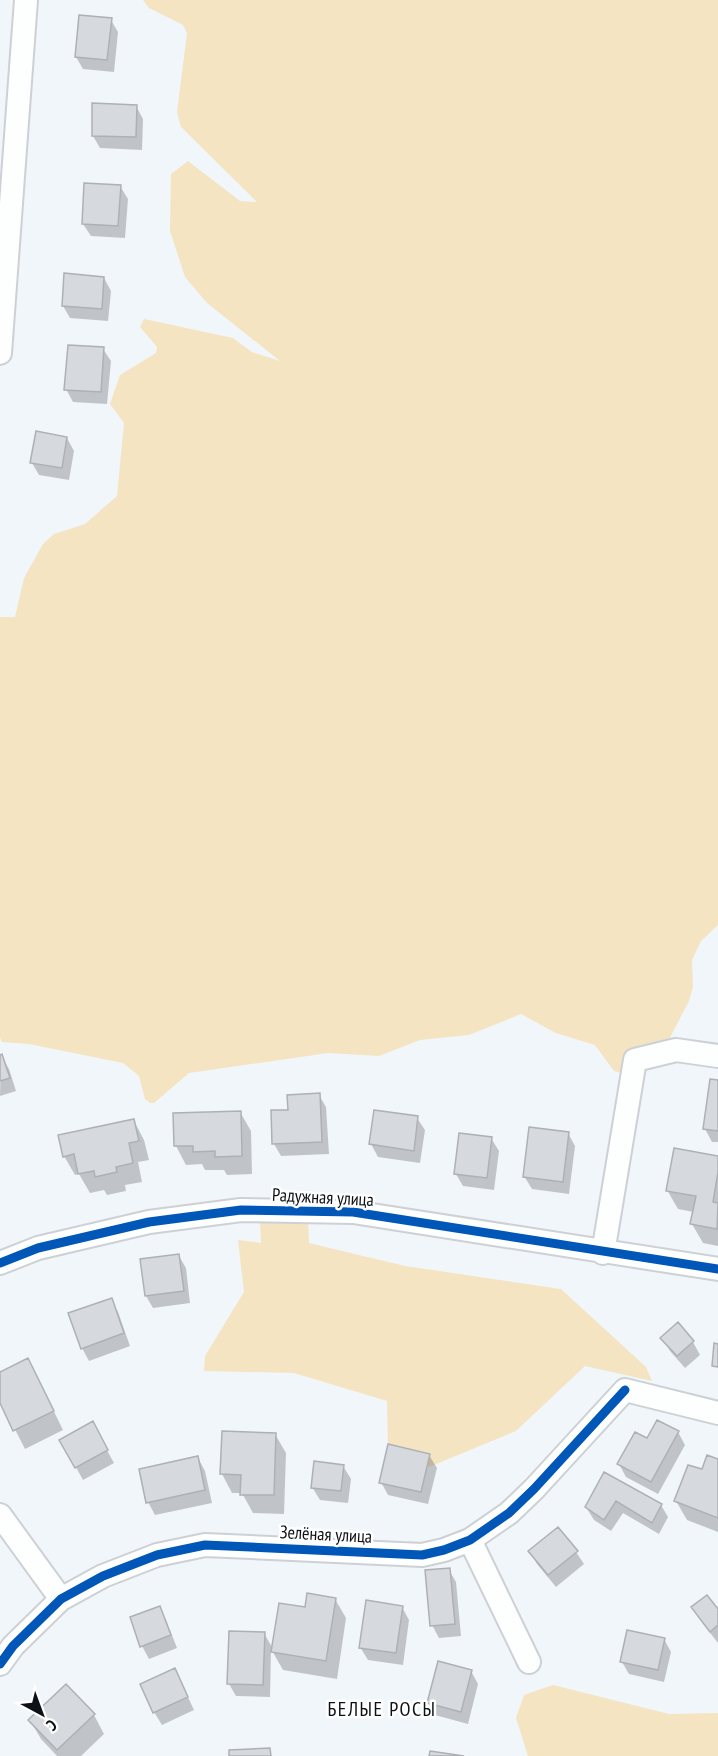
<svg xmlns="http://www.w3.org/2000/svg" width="718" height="1756" viewBox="0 0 718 1756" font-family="'PT Sans Narrow',sans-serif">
  <rect width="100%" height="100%" fill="#f1f6fb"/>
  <path fill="#f4e4c1" d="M143,0H718V925L701,941L692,960L693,987L689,1001L662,1053L635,1077L614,1071L595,1045L556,1033L521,1014L469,1035L420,1040L379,1056L328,1053L189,1073L154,1103H150L145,1099L139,1076L123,1063L29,1044L2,1042L0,1038V617H15L24,578L43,544L54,534L85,524L117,496L124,423L110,404L120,375L156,353L157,347L140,327L144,319L233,338L252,352L280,361L207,303L185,277L170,231L171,174L188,161L240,201L257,202L181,127L177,112L187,33L183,25L149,8Z
    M308,1219L309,1243L405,1266L561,1289L646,1367L652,1381L585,1366L516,1431L429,1467L388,1448L387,1401L294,1373L204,1371L205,1356L244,1292L238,1240L261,1243L260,1221Z
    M553,1685L669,1714L718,1713V1756H528L516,1718L524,1695Z"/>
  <path fill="#0003" d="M111,20L118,32L114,72L83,69L76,57Z
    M136,106L143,119L142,150L100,148L93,136Z
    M120,186L128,199L125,238L91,236L83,224Z
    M104,278L111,291L108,321L70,318L63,306Z
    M103,349L111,361L107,404L73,402L66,389Z
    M67,438L74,451L69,480L39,475L32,463Z
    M1,1056L9,1069L16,1091L0,1096Z
    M718,1082V1142H712L705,1129Z
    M319,1095L326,1107L329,1154L281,1156L274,1144L289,1111Z
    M240,1112L251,1131L252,1174L227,1175L224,1170H205L202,1164L186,1165L176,1146Z
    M417,1118L425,1130L420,1163L378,1157L371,1144Z
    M134,1121L144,1140L149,1160L138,1162L142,1182L125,1185L126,1191L107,1195L104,1190L90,1193L79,1174L75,1175L64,1156Z
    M568,1133L575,1146L569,1194L532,1189L524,1176Z
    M491,1138L499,1151L494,1190L463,1186L456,1174Z
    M718,1157V1246L703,1243L692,1224L694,1212L678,1209L667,1190Z
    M179,1256L186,1268L190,1303L153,1308L146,1296Z
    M111,1300L118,1312L130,1346L89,1361L82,1348Z
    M678,1325L693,1342L700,1355L685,1368L670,1351L662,1338Z
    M0,1374L38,1379L63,1430L25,1449L0,1400Z
    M92,1423L114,1463L83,1480L61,1440Z
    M678,1432L685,1445L658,1494L626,1477L619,1464Z
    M275,1434L286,1453L284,1514L253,1513L242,1493H232L222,1474Z
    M429,1455L437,1468L428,1504L388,1495L381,1482Z
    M198,1458L205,1471L212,1503L155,1515L148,1502Z
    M718,1461V1532L687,1520L676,1501L703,1471Z
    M343,1466L351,1479L348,1503L320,1500L312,1487Z
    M604,1474L661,1505L668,1517L659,1534L623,1513L611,1531L594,1520L586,1507Z
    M530,1551L576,1552L584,1564L556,1587L537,1564Z
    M449,1570L456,1582L461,1636L439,1638L432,1625Z
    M335,1599L346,1618L337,1679L283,1670L271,1649L270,1697L236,1696L229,1684L264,1633L273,1649L306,1608Z
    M402,1607L409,1620L403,1665L368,1660L360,1647Z
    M159,1608L166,1620L177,1648L149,1659L142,1646Z
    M693,1608L718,1612V1643L700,1620Z
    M664,1639L671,1652L664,1682L629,1674L622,1662Z
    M471,1671L478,1684L468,1724L435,1715L428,1703Z
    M181,1682L194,1710L162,1725L154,1712Z
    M94,1715L104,1734L81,1756H57L41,1739L30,1720Z"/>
  <path fill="#d6dade" stroke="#adb1b6" stroke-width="1.5" d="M79,15L112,18L107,60L75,57Z
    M92,103L137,105L136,137L92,136Z
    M84,183L121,185L118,226L82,224Z
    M64,273L104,277L102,309L62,306Z
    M68,345L104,347L101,392L64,390Z
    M36,431L67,437L62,468L30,463Z
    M2,1054L10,1078L0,1081V1055Z
    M710,1079L718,1080V1131L703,1129Z
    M320,1093L322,1142L272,1144L271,1110H288L287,1095Z
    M374,1110L418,1116L414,1151L369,1144Z
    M241,1111L242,1156L215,1157V1151L193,1152V1146H174L173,1113Z
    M134,1119L139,1141L129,1143L133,1163L116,1167L117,1172L95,1177L94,1171L78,1174L74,1154L63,1157L58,1135Z
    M529,1127L569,1132L563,1182L523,1177Z
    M459,1133L492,1137L487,1178L454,1174Z
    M674,1148L718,1156V1172L713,1202L718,1203L717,1229L690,1224L696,1196L666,1191Z
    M179,1254L184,1291L145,1296L140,1259Z
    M112,1298L124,1333L81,1349L68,1313Z
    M678,1322L694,1341L677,1356L660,1338Z
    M714,1343L718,1344V1367L712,1366Z
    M28,1358L54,1411L13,1431L0,1403V1372Z
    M657,1420L679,1431L651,1482L617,1464L635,1432L647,1438Z
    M93,1421L108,1450L75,1468L59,1440Z
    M222,1431L276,1433L274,1495H240L241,1475L220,1474Z
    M388,1444L430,1454L421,1492L379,1483Z
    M707,1455L718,1459V1518L674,1501L688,1465L702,1469Z
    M198,1456L205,1490L146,1503L139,1469Z
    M314,1461L344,1465L341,1491L311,1488Z
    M604,1472L662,1504L652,1523L616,1501L604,1520L585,1507Z
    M558,1527L578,1551L548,1575L528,1551Z
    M450,1568L455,1624L430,1626L425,1570Z
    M307,1593L336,1598L326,1661L271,1652L279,1603L305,1607Z
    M707,1595L718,1609V1625L710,1632L691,1607Z
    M366,1600L403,1606L396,1653L359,1648Z
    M160,1606L171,1635L140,1647L130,1617Z
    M627,1630L665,1638L658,1670L620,1662Z
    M229,1631L265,1632L263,1685L227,1684Z
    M438,1661L472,1670L461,1712L427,1703Z
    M175,1668L188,1697L153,1713L140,1684Z
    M66,1684L95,1714L57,1750L28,1720Z
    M270,1748L271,1756H229V1750Z
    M430,1751L464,1756H429Z"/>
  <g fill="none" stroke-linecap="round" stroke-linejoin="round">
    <defs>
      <path id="minor" d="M0,353L26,0
        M603,1253L635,1060L676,1050L718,1056
        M0,1263L38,1248L149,1222L241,1210L353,1212L718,1269
        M0,1515L61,1599
        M470,1540L529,1662
        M0,1664L13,1646L61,1599L103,1576L157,1555L205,1545L422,1555L444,1550L470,1540L509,1513L534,1489L625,1390L718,1413"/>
    </defs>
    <use href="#minor" stroke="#cdd1d6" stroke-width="26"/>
    <use href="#minor" stroke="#fdfefe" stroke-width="22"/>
    <defs>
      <path id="cycleway" d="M0,1263L38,1248L149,1222L241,1210L353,1212L718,1269
        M0,1664L13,1646L61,1599L103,1576L157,1555L205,1545L422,1555L444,1550L470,1540L509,1513L534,1489L625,1390"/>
    </defs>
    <use href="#cycleway" stroke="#fff" stroke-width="13"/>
    <use href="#cycleway" stroke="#0057b8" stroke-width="9"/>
  </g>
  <g text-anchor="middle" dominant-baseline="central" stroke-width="5" stroke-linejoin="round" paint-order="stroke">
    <g font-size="18" fill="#0e1115" stroke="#fff">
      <text transform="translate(323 1197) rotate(3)">Радужная улица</text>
      <text transform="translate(326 1534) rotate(3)">Зелёная улица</text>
    </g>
    <g font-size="20" letter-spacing="1.5" fill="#0e1115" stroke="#fff">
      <text x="382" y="1709">БЕЛЫЕ РОСЫ</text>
    </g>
  </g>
  <g transform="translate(42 1714) rotate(139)" stroke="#ffffff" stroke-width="4.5" paint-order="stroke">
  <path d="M0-4.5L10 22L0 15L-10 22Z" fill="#0e1115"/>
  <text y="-9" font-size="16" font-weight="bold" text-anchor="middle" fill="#0e1115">С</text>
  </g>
</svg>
